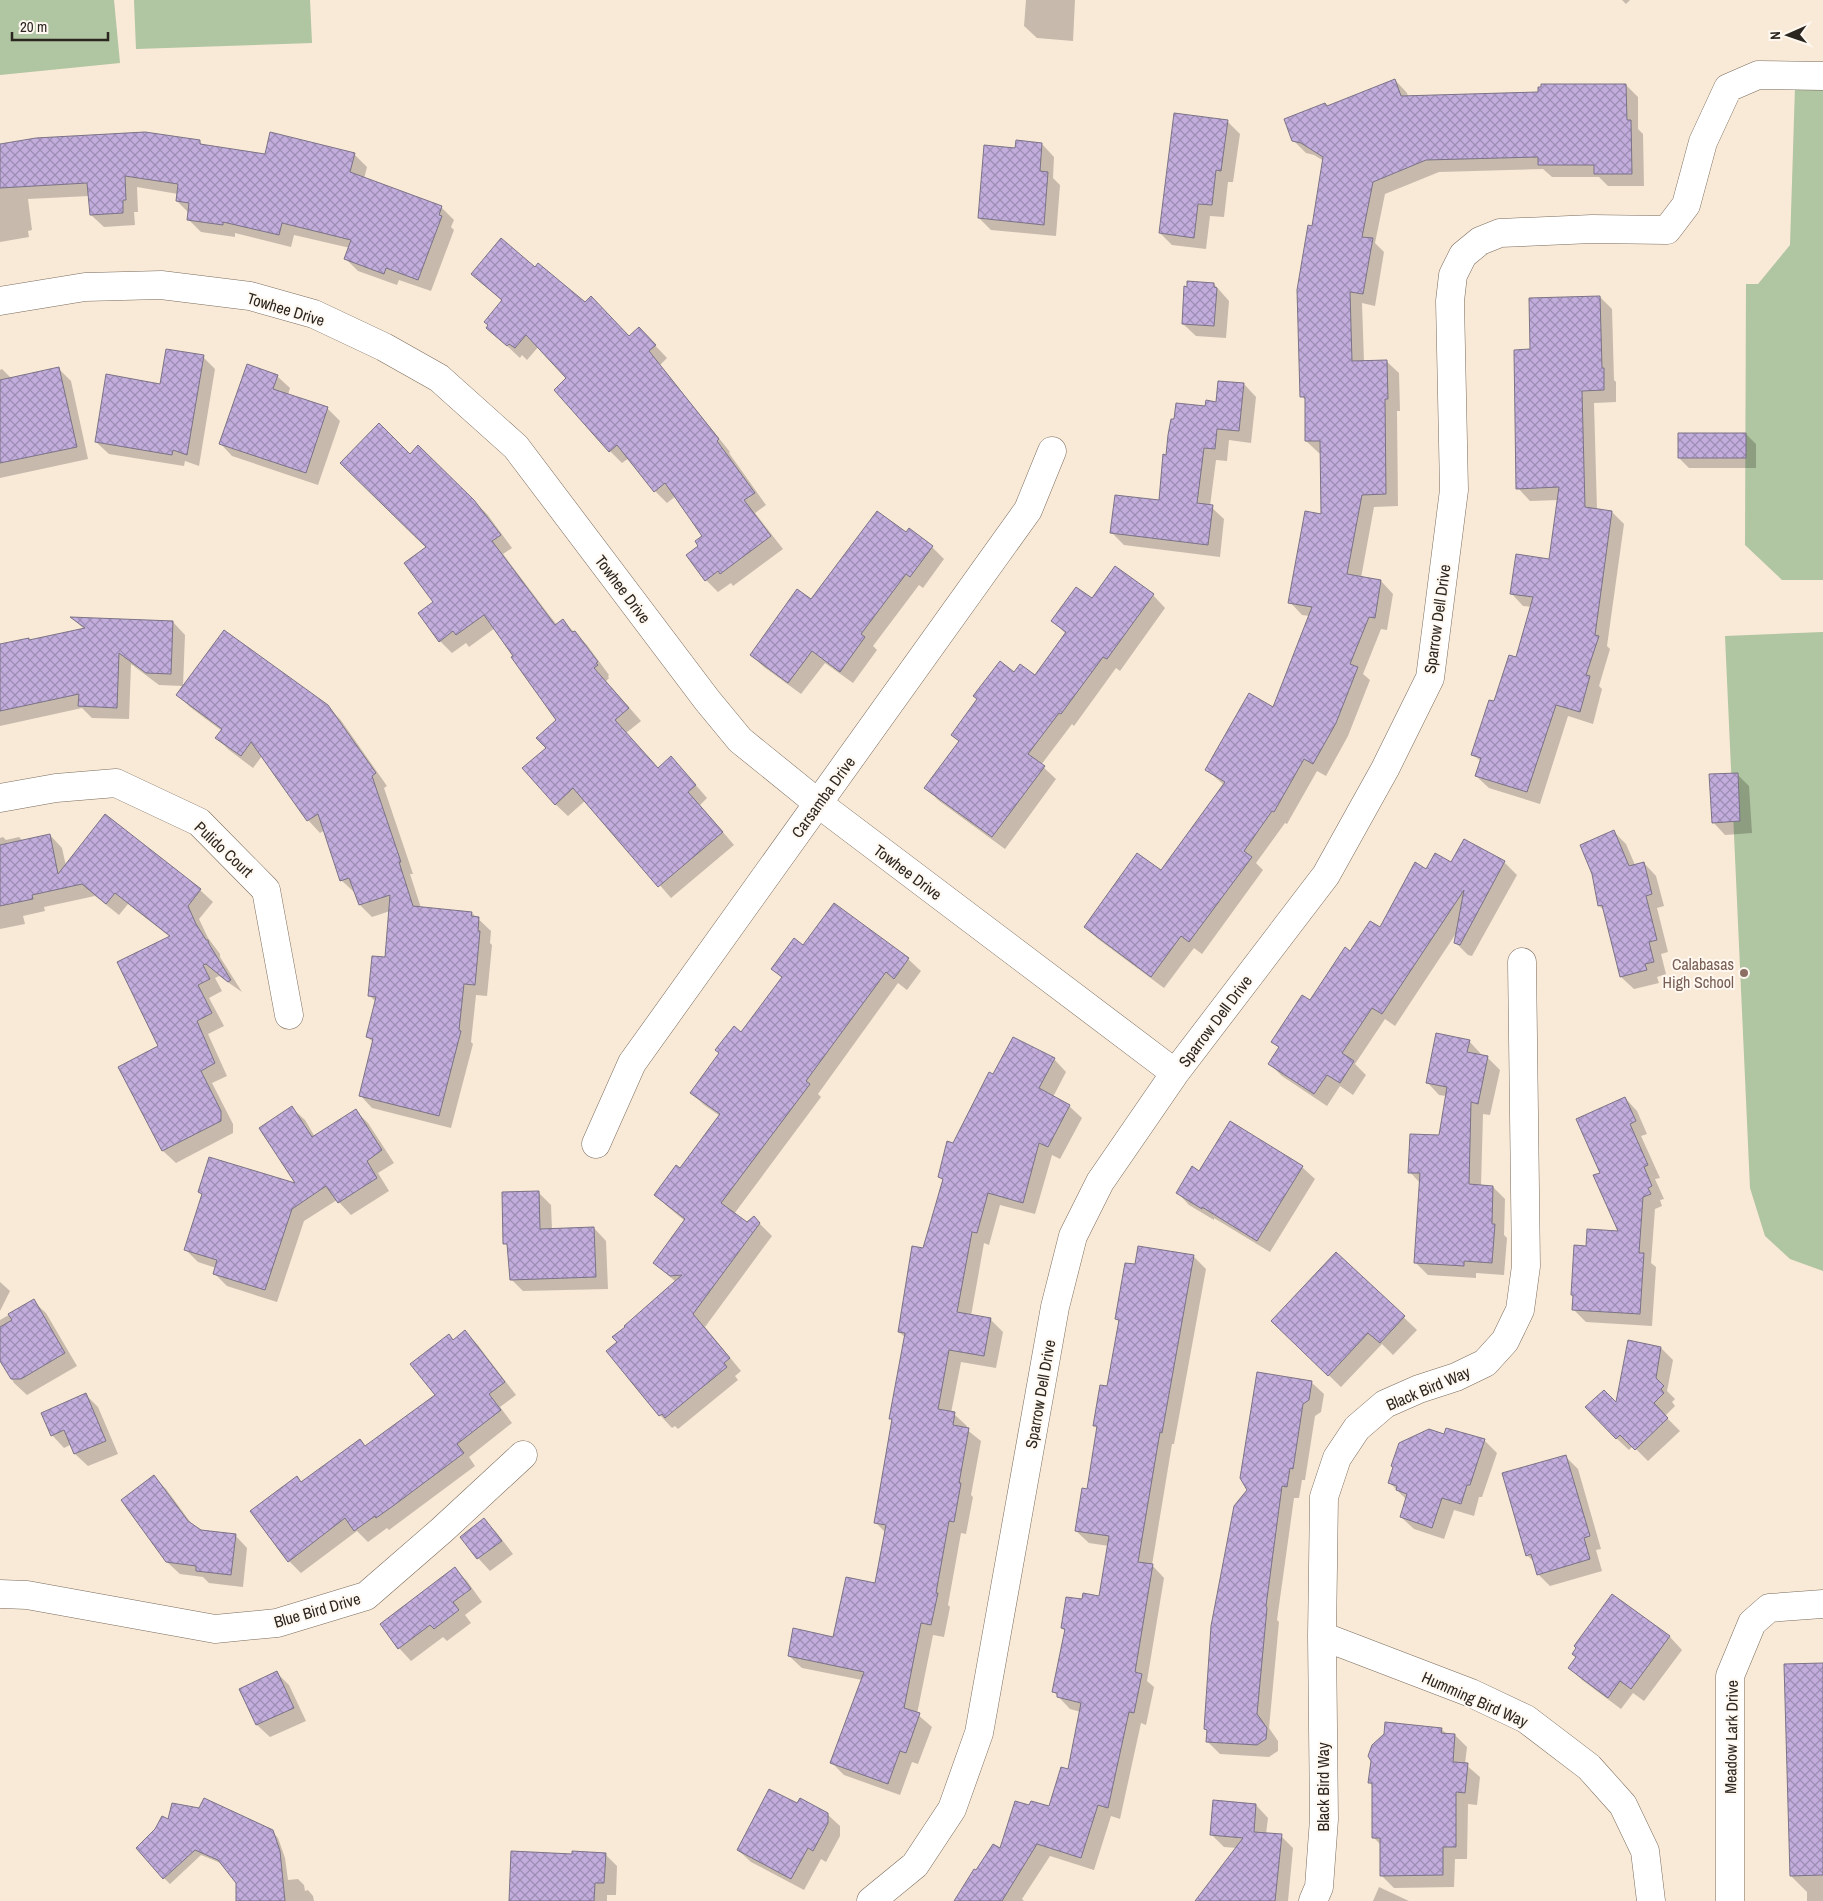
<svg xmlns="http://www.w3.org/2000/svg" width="1823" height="1901" viewBox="0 0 1823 1901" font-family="'Archivo Narrow',sans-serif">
  <defs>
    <pattern id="building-cross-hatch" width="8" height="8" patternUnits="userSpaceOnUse" patternTransform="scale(1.25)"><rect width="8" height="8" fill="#c2addd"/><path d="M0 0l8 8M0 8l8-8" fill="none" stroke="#9e8db3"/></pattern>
  </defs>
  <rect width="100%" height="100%" fill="#f9e9d7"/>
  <path fill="#b0c5a1" d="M0,0H114L120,63L0,75Z
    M134,0H310L312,43L136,49Z
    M1795,87L1823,88V580H1782L1745,545L1746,284H1758L1790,245Z
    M1823,632V1271L1790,1259L1765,1236L1750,1188L1725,636Z"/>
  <path fill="#0003" d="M1026,0H1075L1073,41L1037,38L1024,26Z
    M1622,0H1630L1626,4Z
    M1395,80L1407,93L1408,97L1539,93L1626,85L1638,97V129L1643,134L1644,186H1608L1599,177H1552L1543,169L1439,172L1385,194L1375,243L1384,252L1375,306L1362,303L1364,362L1386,361L1399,373L1400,411H1397L1398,506L1374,507L1361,578L1381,581L1393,594L1387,630L1381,629L1363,674L1370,680L1348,736L1326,776L1317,771L1287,824L1285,823L1256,863L1263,870L1202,954L1194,948L1164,988L1098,939L1085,927L1161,872L1224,785L1207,770L1274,709L1310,616L1302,615L1290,602L1323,515L1321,453H1319L1306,441V401L1302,396L1313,227L1324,161L1314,155L1306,153L1293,140L1328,107Z
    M1227,121L1240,134L1233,182H1228L1224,217L1210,216L1206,249L1172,245L1160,233Z
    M200,142L204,146L266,156L354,154L367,167L364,179L441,207L454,220L451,227L454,230L431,291L399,280L397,285L358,271L346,259L350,248L294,235L291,247L235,233V237L201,232L188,219L189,213L177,201L178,194L137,187L138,212H134L135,225L104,227L91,215L89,196L28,199L32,230L28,231L29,237L0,242V145Z
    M1042,144L1054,157L1053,178L1060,185L1056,236L991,230L979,218L1016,149Z
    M535,269L630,338L651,341L667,358L660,365L730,452L729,453L766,505L755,513L783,549L733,586L731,583L718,592L706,580L700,546L704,536L676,496L667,503L655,491L629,458L622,463L610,451L568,378L539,346L527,360L522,355L520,358L488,328L502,301L472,274Z
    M1214,284L1229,301L1226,338L1196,336L1183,324Z
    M1600,297L1612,309L1614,380L1616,382V402L1594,403L1597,510L1612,512L1624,524L1607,646L1610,649L1599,686L1602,689L1593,724L1568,716L1540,804L1489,788L1476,776L1481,762L1473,754L1495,703L1517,659L1532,607L1523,606L1511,593L1550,560L1559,500L1530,501L1518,488L1531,350Z
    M203,357L215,369L199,466L185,461L184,466L109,454L96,442L161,385Z
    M2,369L12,379L59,369L71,381L88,459L0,478V370Z
    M277,376L290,388L288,395L327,408L340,421L318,485L232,456L220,443Z
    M1244,384L1256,397L1251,443L1229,440L1227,461L1216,460L1210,506L1224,519L1220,557L1124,545L1112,533L1160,501L1167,456L1217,403Z
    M1746,434L1756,444V468H1689L1679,458Z
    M418,447L487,514L512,548L503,554L549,615L557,625L563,621L587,645L609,675L608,676L609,678L606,681L641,721L626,733L658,769L671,758L683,770L707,798L700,805L734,845L671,898L586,800L568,816L555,804L547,748L558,720L495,628L469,647L466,643L452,653L440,641L427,547L410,456Z
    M906,534L932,547L944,559L923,588L919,585L873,646L877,650L853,683L825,663L801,694L764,667L751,655L811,601Z
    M1153,595L1165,608L1120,671L1116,668L1074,726L1072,724L1041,765L1056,779L1005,849L938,800L926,787L1015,674L1035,676L1066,634L1053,621L1092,600Z
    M73,619L173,622L185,635L183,686L159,685L131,664L129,719L92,718L82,708L0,726V645L28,639L30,641L84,629Z
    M178,695L327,706L340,719L387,786L384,788L413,874H410L421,908L472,913L491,931L490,943L492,945L487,996L476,995L471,1042L473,1044L451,1128L372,1108L360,1095L373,1042L367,1037L376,1002L369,995L386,959L390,911L372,917L360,905L355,892H354L341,880L325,830L320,833L308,820L262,756L253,768L229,750L217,738L222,731L190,707Z
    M1737,774L1749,786L1752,833L1725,835L1713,822Z
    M105,815L200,890L213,902L199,919L208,938L220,954V957L242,992L219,976L215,978L222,991L209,998L224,1026L208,1034L227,1076L212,1083L233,1124V1133L176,1163L163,1151L120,1067L160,1047L170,937L128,904L119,915L95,896L44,907L45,911L23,916L25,924L0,929V838L3,837L6,840L19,837L23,841L50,835L62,848L66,866Z
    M1614,832L1626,844L1635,865L1644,863L1656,876L1664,906L1657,908L1668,952L1661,954L1666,974L1657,977L1659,983L1634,989L1621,977L1604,910L1599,906Z
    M1464,840L1504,862L1517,875L1472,956L1468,955L1455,942L1457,932L1395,1026L1385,1019L1355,1064L1366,1075L1353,1095L1340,1086L1327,1106L1282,1076L1270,1064L1280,1049L1273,1042L1310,1002L1351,952L1380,929L1427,870L1452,864Z
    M804,946L908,959L921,971L907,990L898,983L818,1094L821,1097L734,1214L747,1224L754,1218L772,1236L705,1327L741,1371L735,1376L738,1380L678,1429L675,1426L672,1428L660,1415L618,1342L676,1282L654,1263L685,1221L668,1207L656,1195L680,1169L720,1116L704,1105L692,1093L741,1034L782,978L773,969Z
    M1469,1041L1481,1054V1056L1487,1057L1500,1070L1490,1115L1483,1114L1481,1186L1493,1187L1505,1199L1504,1235L1507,1238L1504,1275L1476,1273V1278L1428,1275L1415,1262L1420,1183L1410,1172L1440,1136L1446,1096L1439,1095L1427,1082Z
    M1054,1059L1066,1072L1053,1097L1069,1106L1082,1118L1060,1159L1052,1155L1035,1214L1000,1205L989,1245L984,1243L971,1316L990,1319L1003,1332L996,1368L961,1362L951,1413L954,1414L967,1426L966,1429L981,1441L971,1495L973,1497L966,1534L961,1533L948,1605L950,1607L944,1637L933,1635L917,1714L932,1727L918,1764L912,1762L900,1795L844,1775L832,1763L862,1680L802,1668L789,1656L834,1638L876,1584L885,1532L875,1522L893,1421L891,1418L906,1338L899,1332L944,1181L939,1177L953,1144L994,1076Z
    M1625,1098L1637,1111L1647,1134L1641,1136L1660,1178L1655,1179L1664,1199L1660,1200L1662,1206L1655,1209L1651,1263L1656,1267L1652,1326L1586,1322L1574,1310L1587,1247L1620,1232L1601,1173Z
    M292,1108L305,1120L315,1137L356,1111L368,1123L394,1163L378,1173L389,1191L351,1215L337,1200L304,1221L277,1302L227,1286L215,1274L216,1268L198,1262L186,1250L203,1195L199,1192L298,1186Z
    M1302,1167L1315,1179L1270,1252L1214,1218V1220L1189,1205L1177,1192Z
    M539,1193L551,1205L552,1230L594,1228L606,1241L608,1289L523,1291L511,1279L509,1247L505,1243Z
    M1336,1253L1417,1330L1393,1355L1382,1344L1341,1387L1285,1333Z
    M1193,1256L1206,1269L1174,1444H1172L1152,1565L1164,1578L1147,1681L1154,1687L1146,1725L1141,1723L1120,1819L1111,1816L1094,1870L1050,1856L1022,1899L1024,1901H961L977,1872L1001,1850L1030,1807L1049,1808L1069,1770L1081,1712L1070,1709L1053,1691L1066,1632L1062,1628L1083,1601L1100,1598L1109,1546L1089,1543L1076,1531L1088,1490L1098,1429L1094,1425L1108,1387L1120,1322L1116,1319L1136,1266Z
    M0,1282L10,1291L0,1311Z
    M33,1301L46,1313L77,1366L27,1395L14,1383L0,1358V1320Z
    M465,1332L477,1344L516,1395L500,1407L512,1423L469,1457L475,1466L389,1530L387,1528L368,1542L357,1531L301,1573L289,1561L297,1478L302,1483L360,1441L366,1447L436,1395L453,1341Z
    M1661,1348L1673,1360L1667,1391L1675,1399L1672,1402L1675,1406L1665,1416L1680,1431L1648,1461L1633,1446L1629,1450L1616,1438L1617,1404Z
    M1311,1382L1324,1394L1321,1412L1315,1416L1305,1480H1302L1299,1498H1294L1277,1620L1279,1622L1269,1728L1278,1741V1751L1269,1757L1220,1754L1208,1742V1732L1205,1729L1248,1490Z
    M86,1395L98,1407L118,1454L88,1466L75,1454L72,1444L64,1448L52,1435Z
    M1484,1440L1497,1453L1482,1497H1479L1474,1516L1454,1510L1444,1539L1414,1529L1401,1517L1407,1500L1390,1483Z
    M1566,1457L1578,1469L1601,1549L1596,1550L1602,1571L1550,1586L1538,1574L1534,1562L1527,1555Z
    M154,1477L166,1489L194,1527L201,1532L235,1535L247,1548L243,1587L209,1583L203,1577L180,1574L167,1562Z
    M484,1520L496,1532L513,1554L490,1571L478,1558Z
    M455,1569L467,1581L482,1602L465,1615L471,1623L447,1641L443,1637L411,1661L399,1648L381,1624Z
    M1612,1596L1670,1637L1682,1650L1644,1701L1633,1693L1621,1709L1582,1680L1570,1668Z
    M1823,1664V1901H1807V1892L1791,1876Z
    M277,1673L289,1685L306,1721L270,1737L257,1725L241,1689Z
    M1441,1729L1447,1734L1455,1735L1467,1747L1465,1764L1480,1777L1477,1805L1468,1804L1467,1859H1455L1454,1887L1394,1888L1381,1875V1845L1373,1837V1786L1369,1782Z
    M797,1805L827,1814L840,1826V1836L826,1862L821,1859L804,1890L751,1862L738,1850Z
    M1256,1805L1268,1818L1266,1834L1281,1836L1293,1848L1288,1901H1196L1237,1848L1224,1847L1212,1835Z
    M169,1821L272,1831L278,1838L285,1858L288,1880L298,1879L304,1885L305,1891L308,1890L313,1896L314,1901H238L237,1882L223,1864L201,1855L170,1884L164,1878Z
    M605,1854L617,1866L616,1895H607V1901H510L574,1855Z
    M1379,1887L1409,1901H1373Z"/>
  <path fill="url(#building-cross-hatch)" stroke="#7b7386" d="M1395,79L1401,96L1538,92V87H1541V84H1626L1627,120H1631L1632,174H1594V165H1538V157L1426,160L1373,182L1362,237L1373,238L1363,294L1350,292L1352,361L1387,360L1388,399H1385L1386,494L1362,495L1347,574L1381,580L1375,618L1369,617L1350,664L1358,667L1336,723L1313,764L1304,759L1274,812L1272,811L1244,851L1252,857L1189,942L1181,936L1151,977L1084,927L1137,853L1161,870L1225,782L1205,770L1249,693L1273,707L1312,607L1288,603L1305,511L1321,514L1320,441H1305V397H1300L1297,290L1308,225L1312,226L1323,157L1301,143L1292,141L1284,119L1325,103L1327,106Z
    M1174,113L1228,120L1221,171L1216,170L1212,205L1198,204L1194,238L1159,233Z
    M145,132L200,140V144L265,154L270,132L355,153L350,172L442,206L439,215L442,216L418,280L386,268L384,274L344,259L351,240L282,223L279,235L223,222V225L187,220L189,203L176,201L178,184L125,176L126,200H123V213L90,215L87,183L0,188V144L36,138Z
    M1016,140L1042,143L1040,171L1048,172L1044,225L978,218L984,145L1015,148Z
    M501,238L535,267L538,263L585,302L591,296L629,336L639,327L656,345L649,351L719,439L717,441L755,493L744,500L771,536L720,574L718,571L705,581L686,555L698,546L695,541L702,536L665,483L654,492L617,445L609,452L554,390L566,378L526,335L515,348L509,344L507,346L486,328L488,325L484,322L502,300L471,274Z
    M1187,281L1214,283V287L1217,288L1214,326L1182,324L1184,286L1187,287Z
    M1600,296L1602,368H1604V390L1582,391L1585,507L1612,511L1595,635L1599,636L1586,675L1590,676L1580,712L1556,705L1527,792L1475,776L1481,758L1471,755L1489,700L1494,701L1509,655L1516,657L1533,597L1510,594L1516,554L1549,559L1559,487L1516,489L1514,350L1530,349L1529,298Z
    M166,349L204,355L187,455L173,450L172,455L95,442L106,374L160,384Z
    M247,364L278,375L273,389L328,407L306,473L219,444Z
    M59,367L77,447L0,463V380Z
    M1218,381L1244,383L1239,431L1217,429L1215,449L1204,448L1197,503L1213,505L1208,545L1110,533L1115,495L1159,500L1163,454L1166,455L1168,435L1171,419H1174L1176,403L1205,406L1206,400L1216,402Z
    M379,423L410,454L418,445L474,500L501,535L492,541L555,625L563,619L572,632L575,631L598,662L596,663L598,665L594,668L629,708L615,720L658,768L671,756L696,785L688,792L723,832L658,887L573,788L555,805L522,768L546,748L536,738L556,720L511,657L513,656L484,615L456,635L453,631L439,642L418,613L433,602L404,563L426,547L340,463Z
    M1678,433H1746V458H1678Z
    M877,511L906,532L909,528L933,546L910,577L906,574L861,634L865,637L840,672L812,651L788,683L750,655L797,589L811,599Z
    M1115,566L1154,594L1107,659L1103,657L1061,714L1059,713L1028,754L1045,766L992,837L924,788L959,741L951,735L977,699L973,696L1000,661L1014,672L1020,664L1035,675L1066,632L1051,621L1076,587L1092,598Z
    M70,617L173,621L171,674L146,673L119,653L117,708L78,706L79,694L0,711V644L29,638V640L85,628Z
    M224,630L328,705L376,773L372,776L401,862H399L413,906L472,912L471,916L479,917L478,931H480L475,985L464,984L459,1030L461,1031L439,1116L359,1096L373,1039L366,1037L376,997L368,996L372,956L385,957L390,895L359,905L349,878L340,881L318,814L307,821L251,742L241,756L215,738L222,729L176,695Z
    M1738,773L1740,821L1712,823L1709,774Z
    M105,814L201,889L188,906L196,924L206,940H208L209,944L231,980L228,982L206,964L203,965L210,979L198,985L212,1013L197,1021L215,1063L201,1071L221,1111V1121L162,1151L118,1067L158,1046L117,962L170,936L115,893L106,904L82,884L32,895L33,899L0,906V845L50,834L58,874Z
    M1614,830L1629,866L1644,862L1652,894L1646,896L1657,940L1649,942L1654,962L1645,964L1647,970L1620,977L1602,905L1598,906L1592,874L1580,845Z
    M1464,839L1505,861L1460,945L1454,943L1464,890L1382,1014L1372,1008L1342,1053L1354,1061L1340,1083L1327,1075L1314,1094L1268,1064L1279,1047L1271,1042L1302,995L1310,1000L1345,947L1350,951L1370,921L1380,927L1415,862L1426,869L1435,853L1451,862Z
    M834,903L909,958L894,979L886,972L806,1081L810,1084L721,1203L747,1222L754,1216L760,1223L693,1314L730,1358L724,1363L727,1367L665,1418L662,1414L659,1416L606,1351L617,1342L612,1337L625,1327L624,1326L682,1275L670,1276L653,1263L685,1219L654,1195L676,1165L680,1168L720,1114L690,1093L719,1053L715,1050L734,1026L741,1032L782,977L771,969L794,938L803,945Z
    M1436,1033L1470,1040L1467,1052L1488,1056L1478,1104L1471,1102L1469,1184L1493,1186L1492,1224H1495L1492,1263L1464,1261V1266L1414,1263L1420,1173H1408L1410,1134L1439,1135L1447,1087L1426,1083Z
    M1013,1037L1055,1058L1039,1088L1070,1105L1048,1147L1039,1143L1023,1203L988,1193L977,1233L972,1232L957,1312L991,1318L984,1356L949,1350L938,1409L955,1412L953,1425L969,1428L959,1483H961L954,1522L949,1521L936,1593H938L931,1625L921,1623L904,1708L920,1713L906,1753L900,1751L888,1784L830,1763L864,1672L788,1656L793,1628L833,1637L846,1577L875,1583L886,1525L874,1523L892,1419H889L905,1333L898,1332L912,1246L923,1248L943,1179L938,1177L947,1141L953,1143L989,1072L993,1074Z
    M1625,1097L1636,1121L1630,1124L1648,1165L1644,1167L1652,1186L1648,1188L1651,1194L1643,1197L1639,1253H1644L1640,1314L1572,1310L1573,1295H1571L1574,1245L1586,1246L1587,1229L1618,1231L1593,1175L1600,1173L1576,1119Z
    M292,1106L312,1137L356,1109L382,1150L367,1161L377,1178L338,1203L326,1186L292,1209L265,1290L213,1274L217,1260L184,1250L202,1194L198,1192L209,1157L295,1183L259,1128Z
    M1230,1121L1303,1166L1257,1241L1202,1207V1209L1176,1193L1192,1166L1199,1171Z
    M539,1191L540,1229L594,1227L596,1277L510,1280L507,1244H503L502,1192Z
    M1138,1246L1194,1255L1162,1433L1160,1432L1138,1562L1153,1564L1135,1672L1142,1674L1134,1713L1129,1712L1108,1808L1098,1805L1081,1858L1037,1844L1002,1901H954L974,1869L976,1870L993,1844L1000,1848L1015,1801L1029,1805L1031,1801L1049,1806L1061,1767L1068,1769L1081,1703L1057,1697V1693L1052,1692L1065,1629L1061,1628L1066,1597L1082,1599L1083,1593L1099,1596L1109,1536L1075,1531L1082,1488L1087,1489L1097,1426H1093L1100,1385L1107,1386L1119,1320L1115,1319L1125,1263L1135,1264Z
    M1336,1252L1405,1316L1380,1343L1368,1333L1328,1376L1271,1321Z
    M34,1299L65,1353L21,1379H11L0,1361V1327L12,1320L8,1314Z
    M465,1330L505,1382L489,1394L501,1410L457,1444L464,1453L393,1506L376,1518L375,1516L354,1531L345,1518L288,1562L250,1511L297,1476L301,1482L360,1439L365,1446L435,1395L410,1364L449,1334L453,1340Z
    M1628,1340L1661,1347L1656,1378L1664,1386L1661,1389L1664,1393L1654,1403L1668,1418L1635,1450L1620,1435L1616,1439L1585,1407L1604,1390L1616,1402Z
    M1257,1372L1312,1381L1309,1400L1303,1404L1293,1469L1290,1468L1287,1487L1282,1486L1266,1606L1267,1608L1257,1714L1267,1728L1266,1739L1257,1745L1206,1742L1207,1730L1204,1729L1211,1626L1234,1506L1247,1490L1240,1478Z
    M86,1393L106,1441L74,1454L64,1430L51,1436L41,1413Z
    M1446,1428L1485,1439L1470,1485H1467L1461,1504L1442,1498L1432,1528L1400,1517L1407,1494L1396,1490L1397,1486L1388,1483L1393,1467L1391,1466L1399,1443L1429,1429L1444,1434Z
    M1566,1455L1590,1536L1584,1538L1590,1559L1537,1575L1531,1554L1526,1556L1502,1473Z
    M154,1475L188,1521L201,1530L236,1534L231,1575L196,1571V1566L166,1562L121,1500Z
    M484,1518L502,1541L477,1559L460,1537Z
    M455,1567L471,1589L453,1602L459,1610L434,1629L430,1625L398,1649L380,1624Z
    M1612,1594L1670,1636L1631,1689L1620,1681L1608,1698L1568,1668L1576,1657L1572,1654L1576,1648L1574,1646Z
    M1823,1663V1875L1790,1876L1784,1664Z
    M277,1671L294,1708L256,1725L239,1689Z
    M1385,1722L1442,1728L1441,1733L1455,1734L1453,1762L1468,1763L1465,1793L1456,1792V1847H1443V1875L1380,1876V1838H1372V1783H1368L1371,1761L1368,1756L1372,1745L1384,1734Z
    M769,1789L797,1803L800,1798L828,1813V1823L813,1851L808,1848L791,1879L737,1850Z
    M204,1798L273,1830L280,1851L285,1901H236V1883L218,1860L195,1850L163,1879L136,1848L155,1829L162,1816L168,1819L172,1803L199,1808Z
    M1213,1800L1256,1804L1254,1832L1282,1834L1275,1901H1195L1243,1838L1210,1835Z
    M511,1851L572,1854V1851L606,1853L604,1883H595L594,1901H509Z"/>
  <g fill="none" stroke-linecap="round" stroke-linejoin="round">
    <defs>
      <path id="minor" d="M0,301L85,287L161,285L250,296L314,314L384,347L439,378L516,447L707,700L740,740L819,804L1175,1073
        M0,798L56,788L116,783L199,822L266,890L289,1015
        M596,1144L632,1063L1028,510L1052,451
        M0,1594L27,1595L215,1629L277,1623L366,1596L442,1530L523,1455
        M1322,1636L1471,1693L1526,1719L1589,1767L1623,1805L1645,1851L1651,1901
        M871,1901L915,1865L952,1809L979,1733L1055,1307L1073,1236L1100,1182L1175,1073L1326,875L1385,769L1430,678L1454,490L1450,301L1453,275L1463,255L1480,241L1500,233L1592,229L1667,230L1686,205L1703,142L1728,88L1758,75L1823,76
        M1313,1901L1319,1887L1324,1819L1322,1636L1324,1497L1337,1458L1357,1428L1385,1404L1419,1389L1456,1377L1485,1363L1505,1341L1520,1310L1526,1266L1522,962
        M1730,1901V1676L1752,1623L1769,1608L1823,1604"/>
    </defs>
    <use href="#minor" stroke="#7a6c5c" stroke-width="29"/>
    <use href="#minor" stroke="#fff" stroke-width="28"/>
  </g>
  <circle fill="#8d6e63" stroke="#fef8f1" stroke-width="2" cx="1744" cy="973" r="5"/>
  <g text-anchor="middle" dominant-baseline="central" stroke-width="4" stroke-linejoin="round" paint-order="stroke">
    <g font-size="16" fill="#2b261f" stroke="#fef8f1">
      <text transform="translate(286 309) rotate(17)">Towhee Drive</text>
      <text transform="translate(623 589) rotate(53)">Towhee Drive</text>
      <text transform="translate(1437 619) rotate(-82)">Sparrow Dell Drive</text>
      <text transform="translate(823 797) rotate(-54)">Carsamba Drive</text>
      <text transform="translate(224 849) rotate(43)">Pulido Court</text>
      <text transform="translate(908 872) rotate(37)">Towhee Drive</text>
      <text transform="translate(1215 1021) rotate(-53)">Sparrow Dell Drive</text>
      <text transform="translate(1428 1388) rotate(-23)">Black Bird Way</text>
      <text transform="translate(1040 1394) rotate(-80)">Sparrow Dell Drive</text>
      <text transform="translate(317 1610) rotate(-16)">Blue Bird Drive</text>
      <text transform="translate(1475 1699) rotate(24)">Humming Bird Way</text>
      <text transform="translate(1731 1737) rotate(-89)">Meadow Lark Drive</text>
      <text transform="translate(1323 1787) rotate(-90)">Black Bird Way</text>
    </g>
    <g font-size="16" fill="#785e54" stroke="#fef8f1" text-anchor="end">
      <text x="1734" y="964">Calabasas<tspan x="1734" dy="18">High School</tspan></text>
    </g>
  </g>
  <g transform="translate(1788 35) rotate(268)" stroke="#fef8f1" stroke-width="4" paint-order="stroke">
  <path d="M0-4L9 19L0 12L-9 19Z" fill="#2b261f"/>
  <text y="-8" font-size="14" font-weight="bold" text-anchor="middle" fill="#2b261f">N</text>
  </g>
  <path d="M12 32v8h96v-8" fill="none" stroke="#2b261f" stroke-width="2.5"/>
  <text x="20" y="32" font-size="15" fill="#2b261f" stroke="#fef8f1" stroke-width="4" paint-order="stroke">20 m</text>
</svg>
